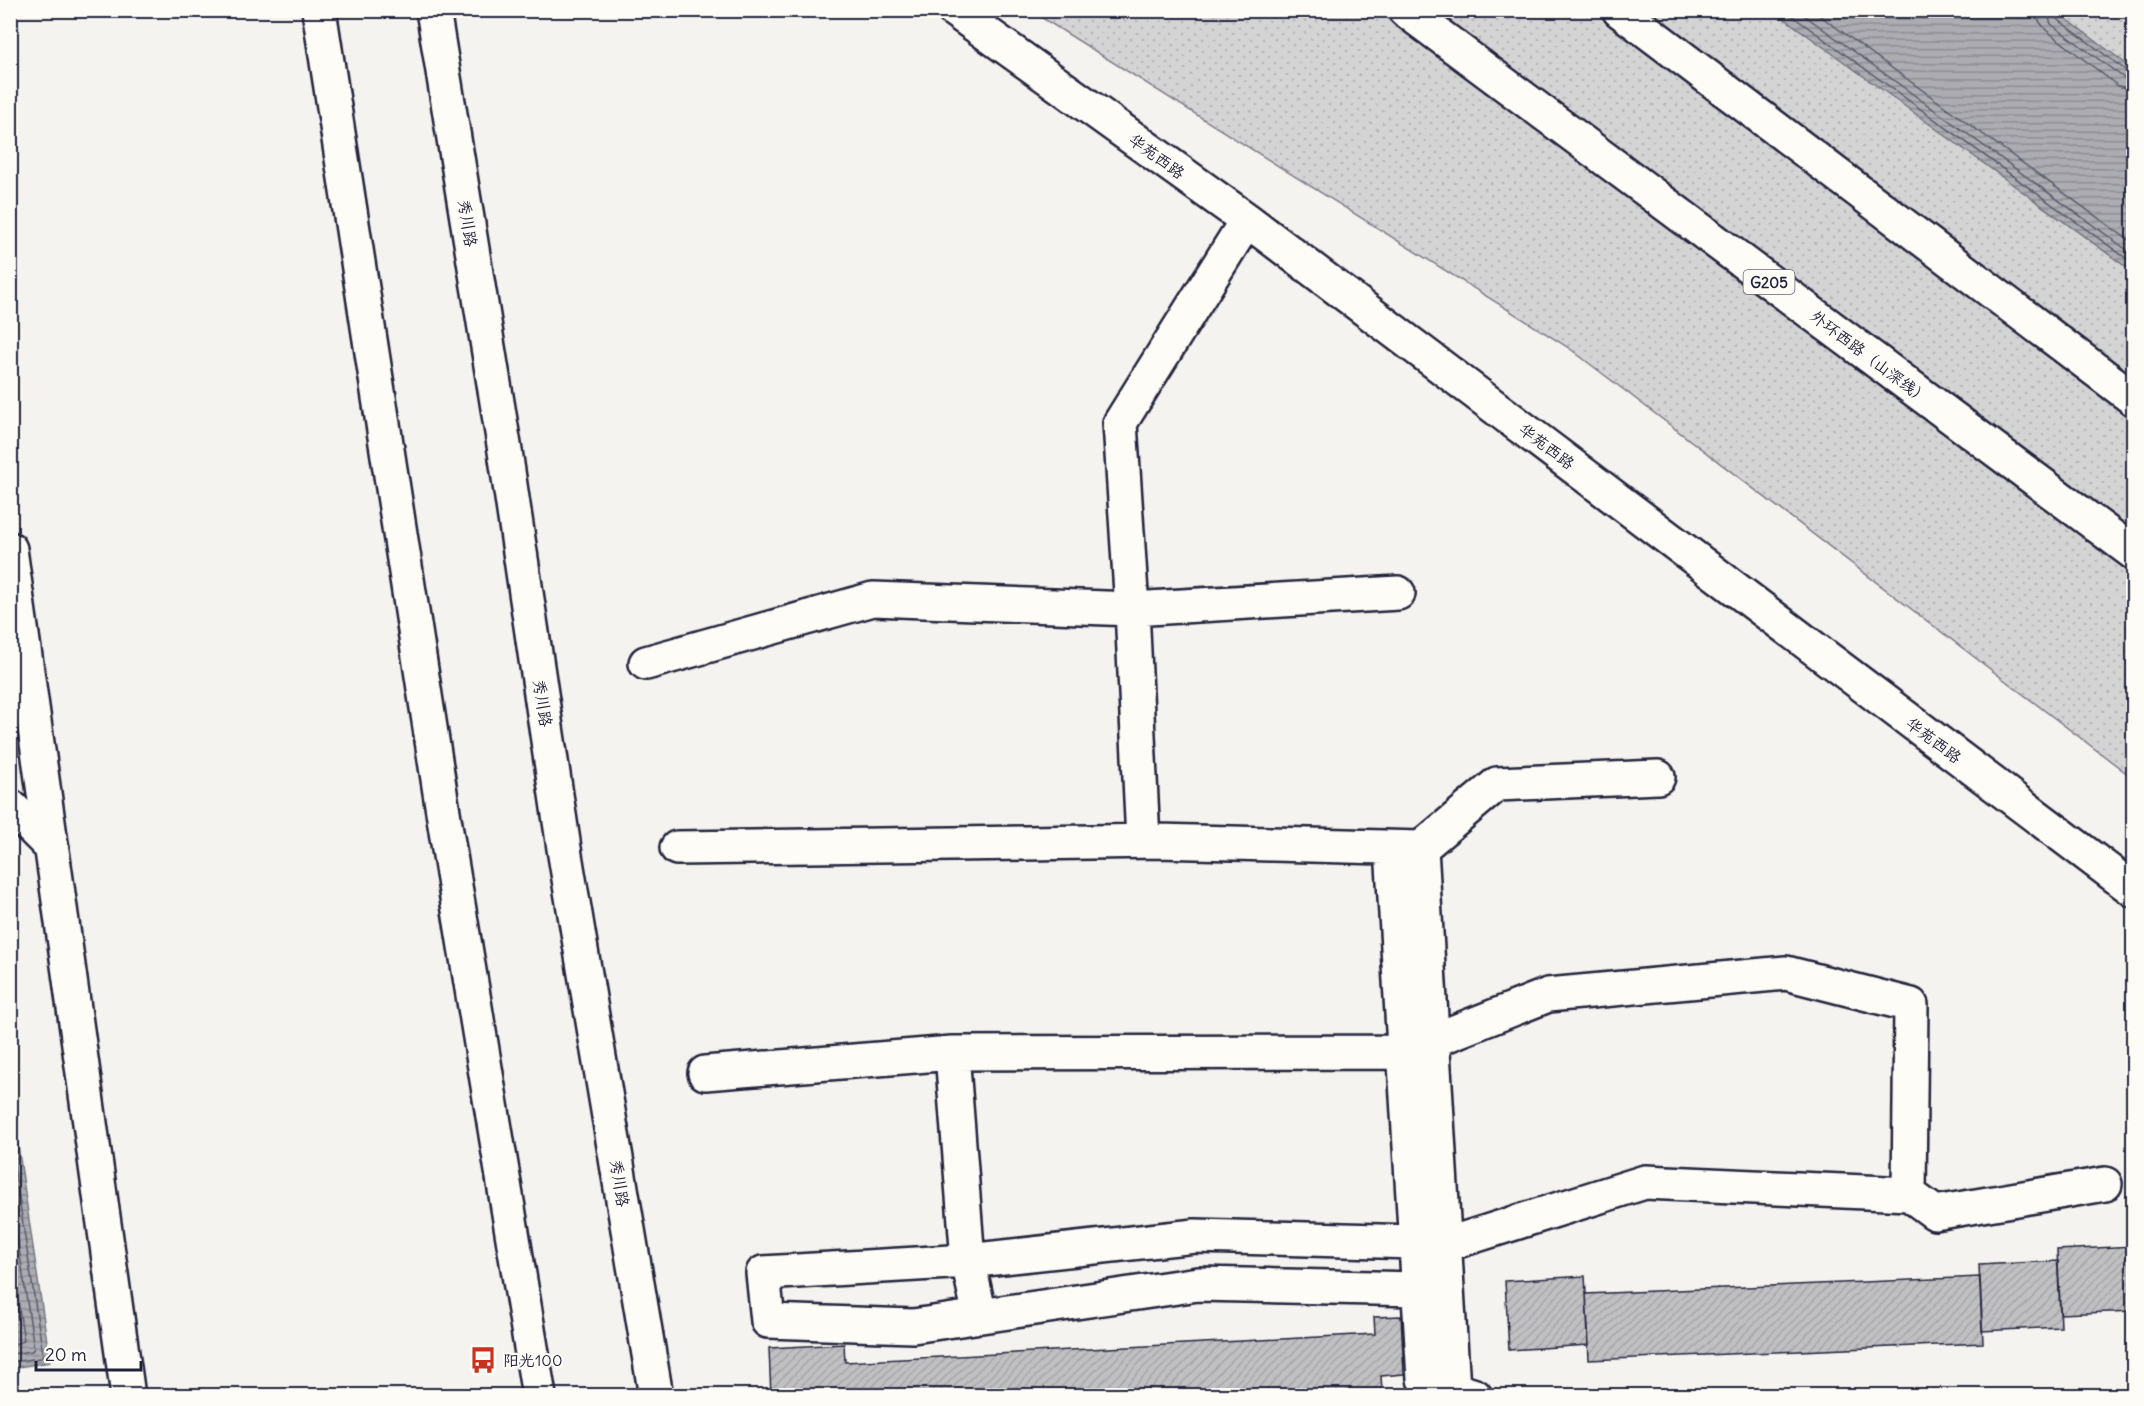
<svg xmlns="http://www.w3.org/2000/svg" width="2144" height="1406" viewBox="0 0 2144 1406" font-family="Delius,'LXGW WenKai TC',sans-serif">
  <defs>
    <pattern id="park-dots" width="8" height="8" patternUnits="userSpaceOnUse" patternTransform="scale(1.5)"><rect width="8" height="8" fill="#d5d4d5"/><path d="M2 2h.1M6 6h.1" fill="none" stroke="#b7b6b8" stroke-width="1.8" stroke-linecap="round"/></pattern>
    <pattern id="water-rules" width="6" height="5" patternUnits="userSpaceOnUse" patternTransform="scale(1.5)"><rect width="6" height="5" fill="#acacb2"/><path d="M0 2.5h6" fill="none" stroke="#8c8c92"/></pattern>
    <pattern id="building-hatch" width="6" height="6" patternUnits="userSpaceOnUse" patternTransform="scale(1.5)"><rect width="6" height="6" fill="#c0bfc2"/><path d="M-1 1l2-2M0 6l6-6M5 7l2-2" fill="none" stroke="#a5a4a8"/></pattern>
  </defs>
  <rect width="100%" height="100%" fill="#f4f3ef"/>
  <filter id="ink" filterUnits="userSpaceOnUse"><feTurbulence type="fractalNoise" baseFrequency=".0167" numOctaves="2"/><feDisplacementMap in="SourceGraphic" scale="12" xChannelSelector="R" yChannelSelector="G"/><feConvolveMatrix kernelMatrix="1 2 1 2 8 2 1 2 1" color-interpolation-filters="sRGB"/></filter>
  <g filter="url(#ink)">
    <path fill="url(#park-dots)" stroke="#7c7b88" stroke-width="1.5" d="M1031,11H2133V778L1569,348Z"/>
    <path fill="url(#water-rules)" stroke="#757582" stroke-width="1.5" d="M1774,11H2056L2133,69V272Z
      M11,1098L50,1362L11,1368H10Z"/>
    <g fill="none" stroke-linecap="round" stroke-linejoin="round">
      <path stroke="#59596b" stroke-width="1.5" d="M1784,10L2134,264
        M1797,10L2134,255
        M1812,10L2134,244
        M2037,10L2039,21L2046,30L2118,86L2134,90
        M2046,10L2051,24L2124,78L2134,81
        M2054,10L2056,18L2128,72L2134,73
        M10,1139L43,1355L41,1358L10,1362
        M10,1189L34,1348L32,1351L10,1354
        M10,1250L24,1341L10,1345"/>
    </g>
    <path fill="url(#building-hatch)" stroke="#22223b" stroke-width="1.5" d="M2134,1246V1311L2060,1314L2057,1250Z
      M2058,1261L2061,1327L1982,1331L1979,1265Z
      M1585,1276L1589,1345L1509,1350L1505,1281Z
      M1980,1277L1983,1343L1589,1360L1586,1294Z
      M1401,1316L1404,1374L1381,1376L1382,1391L1305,1396H771L769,1348L844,1344L845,1362L1375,1334L1374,1317Z"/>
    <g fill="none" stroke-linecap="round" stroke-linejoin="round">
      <defs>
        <path id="minor" d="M954,10L1247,220L2134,890
          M1247,220L1120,423L1132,609L1398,593
          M10,549L128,1396
          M646,663L873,599L1132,609L1143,841
          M10,806L52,848
          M677,848L1158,841L1421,848L1453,1389L1475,1396
          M1392,848L1424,1379L1453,1389
          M1421,848L1497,784L1658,777
          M952,1053L968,1261L980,1316
          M705,1073L952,1053L1404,1052L1548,995L1786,973L1911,1005L1909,1194
          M1415,1242L1195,1236L968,1261L763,1273L768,1321L913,1326L1198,1284L1418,1289
          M1445,1245L1645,1182L1909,1194L1935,1213L2105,1184"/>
        <path id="major" d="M319,10L446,831L539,1396
          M433,10L505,451L565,855L656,1396"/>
        <path id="highway" d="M1405,10L2134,553
          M1619,10L2134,399"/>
      </defs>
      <use href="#minor" stroke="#22223b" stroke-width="38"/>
      <use href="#major" stroke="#22223b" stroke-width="38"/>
      <use href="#highway" stroke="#22223b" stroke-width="38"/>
      <use href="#minor" stroke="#fdfcf7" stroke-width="33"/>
      <use href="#major" stroke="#fdfcf7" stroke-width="33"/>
      <use href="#highway" stroke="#fdfcf7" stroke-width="33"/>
    </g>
  </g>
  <defs>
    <symbol id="bus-bare" viewBox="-9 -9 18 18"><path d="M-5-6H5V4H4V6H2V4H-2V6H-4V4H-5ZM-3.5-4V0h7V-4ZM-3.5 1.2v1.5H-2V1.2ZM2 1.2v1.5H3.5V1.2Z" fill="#c8321e" stroke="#fdfcf7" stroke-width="2.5" paint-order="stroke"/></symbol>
  </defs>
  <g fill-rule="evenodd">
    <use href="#bus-bare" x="464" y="1341" width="38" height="38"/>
  </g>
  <g text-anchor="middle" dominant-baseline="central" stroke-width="4.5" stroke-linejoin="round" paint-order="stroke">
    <rect fill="#fdfcf7" stroke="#646373" stroke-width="1.5" x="1743.5" y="270" width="51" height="24" rx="4.5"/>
    <g font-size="15" font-weight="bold" fill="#22223b">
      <text x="1769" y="282">G205</text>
    </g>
    <g font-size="16" fill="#22223b" stroke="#fdfcf7">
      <text transform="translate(1157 156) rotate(36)">华苑西路</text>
      <text transform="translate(468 223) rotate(81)">秀川路</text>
      <text transform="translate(1870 357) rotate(37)">外环西路（山深线）</text>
      <text transform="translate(1547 446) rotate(37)">华苑西路</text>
      <text transform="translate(543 703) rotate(81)">秀川路</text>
      <text transform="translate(1934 740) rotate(37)">华苑西路</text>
      <text transform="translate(620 1183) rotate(81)">秀川路</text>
    </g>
    <g font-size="16" fill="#22223b" stroke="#fdfcf7" text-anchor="start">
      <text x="503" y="1360">阳光100</text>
    </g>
  </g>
  <rect width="2144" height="1406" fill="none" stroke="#fdfcf7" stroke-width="36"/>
  <rect x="18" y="18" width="2108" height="1370" fill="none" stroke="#22223b" stroke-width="2" filter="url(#ink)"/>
  <path d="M36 1361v9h105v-9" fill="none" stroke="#22223b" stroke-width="3"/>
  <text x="45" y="1361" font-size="18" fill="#22223b" stroke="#fdfcf7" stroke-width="4.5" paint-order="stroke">20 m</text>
</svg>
